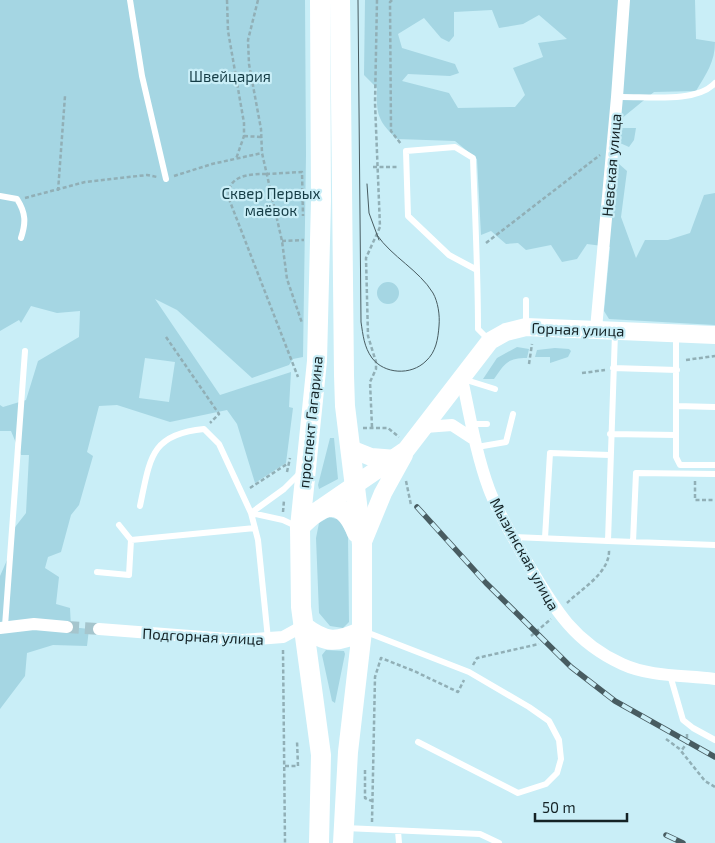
<svg xmlns="http://www.w3.org/2000/svg" width="715" height="843" viewBox="0 0 715 843" font-family="'Exo 2',sans-serif">
  <rect width="100%" height="100%" fill="#c9eef7"/>
  <path fill="#a5d6e3" fill-rule="evenodd" d="M0,0H305L306,155L303,357L293,359L289,365L252,378L177,310L155,299L220,395L291,372L289,407L293,408L286,463L255,483L237,424L227,410L170,422L117,405L99,406L87,452L93,456L79,505L71,515L61,552L48,557L45,568L59,577L56,604L70,608L71,627L89,629L87,646L53,645L27,653L25,676L0,709V576L11,551L12,531L26,513L29,455H21L11,431H0V405L3,407L26,400L38,361L79,337L80,311L57,313L31,306L21,323L19,320L0,331ZM145,358L175,362L169,402L139,398Z
    M365,0H695L696,39L715,42C715,62 706,74 696,91L654,92L621,119V128H636L634,140L629,147L620,143L610,156L627,171L621,217L636,258L645,240H668L690,233L704,195L715,193V325L609,319L604,311L610,247L587,244L577,259L562,262L551,245L526,250L518,243L506,244L491,231L481,235L477,159L455,141L397,139C378,121 376,114 377,88L364,75ZM492,10L499,28L523,24L539,15L567,39L538,43L543,57L513,68L525,95L515,107L458,108L449,93L402,81L408,74L450,76L459,73L455,64L402,48L398,34L424,18L441,38L449,42L454,36V12Z
    M377 293a11 11 0 1 1 22 0a11 11 0 1 1-22 0Z
    M517,347L529,349L527,358C508,358 505,363 494,379H483L497,358Z
    M555,348L569,349L571,351L568,357L550,363V357H535L537,350Z
    M330,438H334L338,479L319,489L318,485Z
    M329,517L340,520L348,536L349,622L343,628L330,626L319,613L316,538L319,523Z
    M326,650L344,651L345,654L335,703L332,701L322,655Z"/>
  <g fill="none" stroke-linecap="round" stroke-linejoin="round">
    <path stroke="#a5c5cd" stroke-width="12" stroke-dasharray="12 6" stroke-linecap="butt" d="M67,627L99,629"/>
    <path stroke="#91afb6" stroke-width="2.5" stroke-dasharray="4 2.5" stroke-linecap="butt" d="M227,0L228,31L244,123V136L236,159
      M258,0L248,40L249,64L261,129L262,153L282,241L287,279L302,323
      M392,0L390,2L391,131L401,144
      M244,136L261,137
      M373,167H398
      M266,174L302,172L303,216
      M266,174C249,174 226,175 229,199L298,377
      M174,176L212,164L262,153
      M58,191L65,96
      M25,198L85,182L147,175L157,177
      M282,241L304,240
      M486,243L600,155
      M166,337L219,414L210,423
      M686,360L715,356
      M529,364L532,344
      M582,373L605,370
      M372,427L370,382L376,369V362L368,336L366,258L380,227L375,103L377,0
      M363,428H388L399,437
      M287,472L290,458
      M406,481L411,505
      M695,481V500H715
      M250,488L287,464
      M283,512L284,500
      M567,603C581,589 610,573 609,550
      M531,636L551,619
      M283,650L285,843
      M473,665L477,658L539,644
      M687,734V743L681,751L705,781L715,787
      M666,739L681,750
      M285,766H298L297,741
      M365,770V798L374,802
      M372,822L375,677L381,658L414,671L458,692L464,680"/>
    <path stroke="#fff" stroke-width="6" d="M130,0L142,76L166,179
      M617,97C645,96 695,104 715,83
      M0,196L17,199C26,213 26,223 21,238
      M477,270L449,255L408,216L406,151L455,147L473,158C475,215 478,272 478,329L490,341
      M526,326V300
      M676,335V457L680,465H715
      M613,368L677,370
      M463,379L495,389
      M676,406L715,407
      M472,424H487
      M610,434L676,435
      M477,447L506,442L513,414
      M140,506C150,459 150,434 204,429L219,444L251,513L258,540L268,639
      M251,513L284,489L300,473
      M251,513L283,520L298,527
      M119,525L131,540L255,528
      M514,537L608,541L615,333
      M545,538L550,453L610,455
      M608,541L715,545
      M633,542L636,473L715,474
      M97,572L129,575L131,540
      M5,626L25,351
      M366,632L469,672L529,707L549,721L559,740L561,759L557,773L546,784L518,793L418,742
      M670,675L683,720L693,728L715,740
      M345,828L480,834L499,843
      M398,831L399,843"/>
    <path stroke="#fff" stroke-width="12" d="M596,329L617,97L624,0
      M462,379C470,416 476,454 489,489C498,513 512,535 524,557C552,604 570,640 622,664C650,677 684,675 715,679
      M425,427L452,425L475,440
      M0,628L34,624L67,627
      M99,629L242,640L283,637L303,626"/>
    <path stroke="#fff" stroke-width="18" d="M351,449L371,457L396,459
      M317,511L406,450L490,341L506,332L526,327L715,335
      M362,544L383,493L404,455"/>
    <path stroke="#fff" stroke-width="20" d="M340,0L344,375L345,406L362,544V631L348,752L343,843
      M300,527C323,503 342,496 357,533
      M303,626C326,644 337,643 362,631
      M319,843L321,755L301,607L300,527L317,361L321,201L320,0"/>
    <path stroke="#485c61" stroke-width="1" d="M358,0L361,322C363,335 364,347 372,358C384,374 411,376 426,361C436,352 438,339 439,326C440,315 438,302 433,293C419,270 392,257 377,235
      M367,184L369,213L379,240"/>
    <defs>
      <path id="rail" d="M417,507L486,583L571,667L615,701L715,757
        M666,835L683,843"/>
    </defs>
    <use href="#rail" stroke="#485c61" stroke-width="5.5"/>
    <use href="#rail" stroke="#c9eef7" stroke-width="4" stroke-dasharray="11" stroke-linecap="butt"/>
  </g>
  <g text-anchor="middle" dominant-baseline="central" stroke-width="4.5" stroke-linejoin="round" paint-order="stroke">
    <g font-size="15" fill="#153c45" stroke="#c9eef7">
      <text x="230" y="76">Швейцария</text>
      <text x="271" y="193">Сквер Первых<tspan x="271" dy="17">маёвок</tspan></text>
    </g>
    <g font-size="15" fill="#142225" stroke="#c9eef7">
      <text transform="translate(611 165) rotate(-85)">Невская улица</text>
      <text transform="translate(578 329) rotate(2)">Горная улица</text>
      <text transform="translate(310 422) rotate(-84)">проспект Гагарина</text>
      <text transform="translate(525 554) rotate(61)">Мызинская улица</text>
      <text transform="translate(203 636) rotate(3)">Подгорная улица</text>
    </g>
  </g>
  <path d="M535 813v8h92v-8" fill="none" stroke="#142225" stroke-width="2.5"/>
  <text x="542" y="813" font-size="15" fill="#142225" stroke="#c9eef7" stroke-width="4" paint-order="stroke">50 m</text>
</svg>
